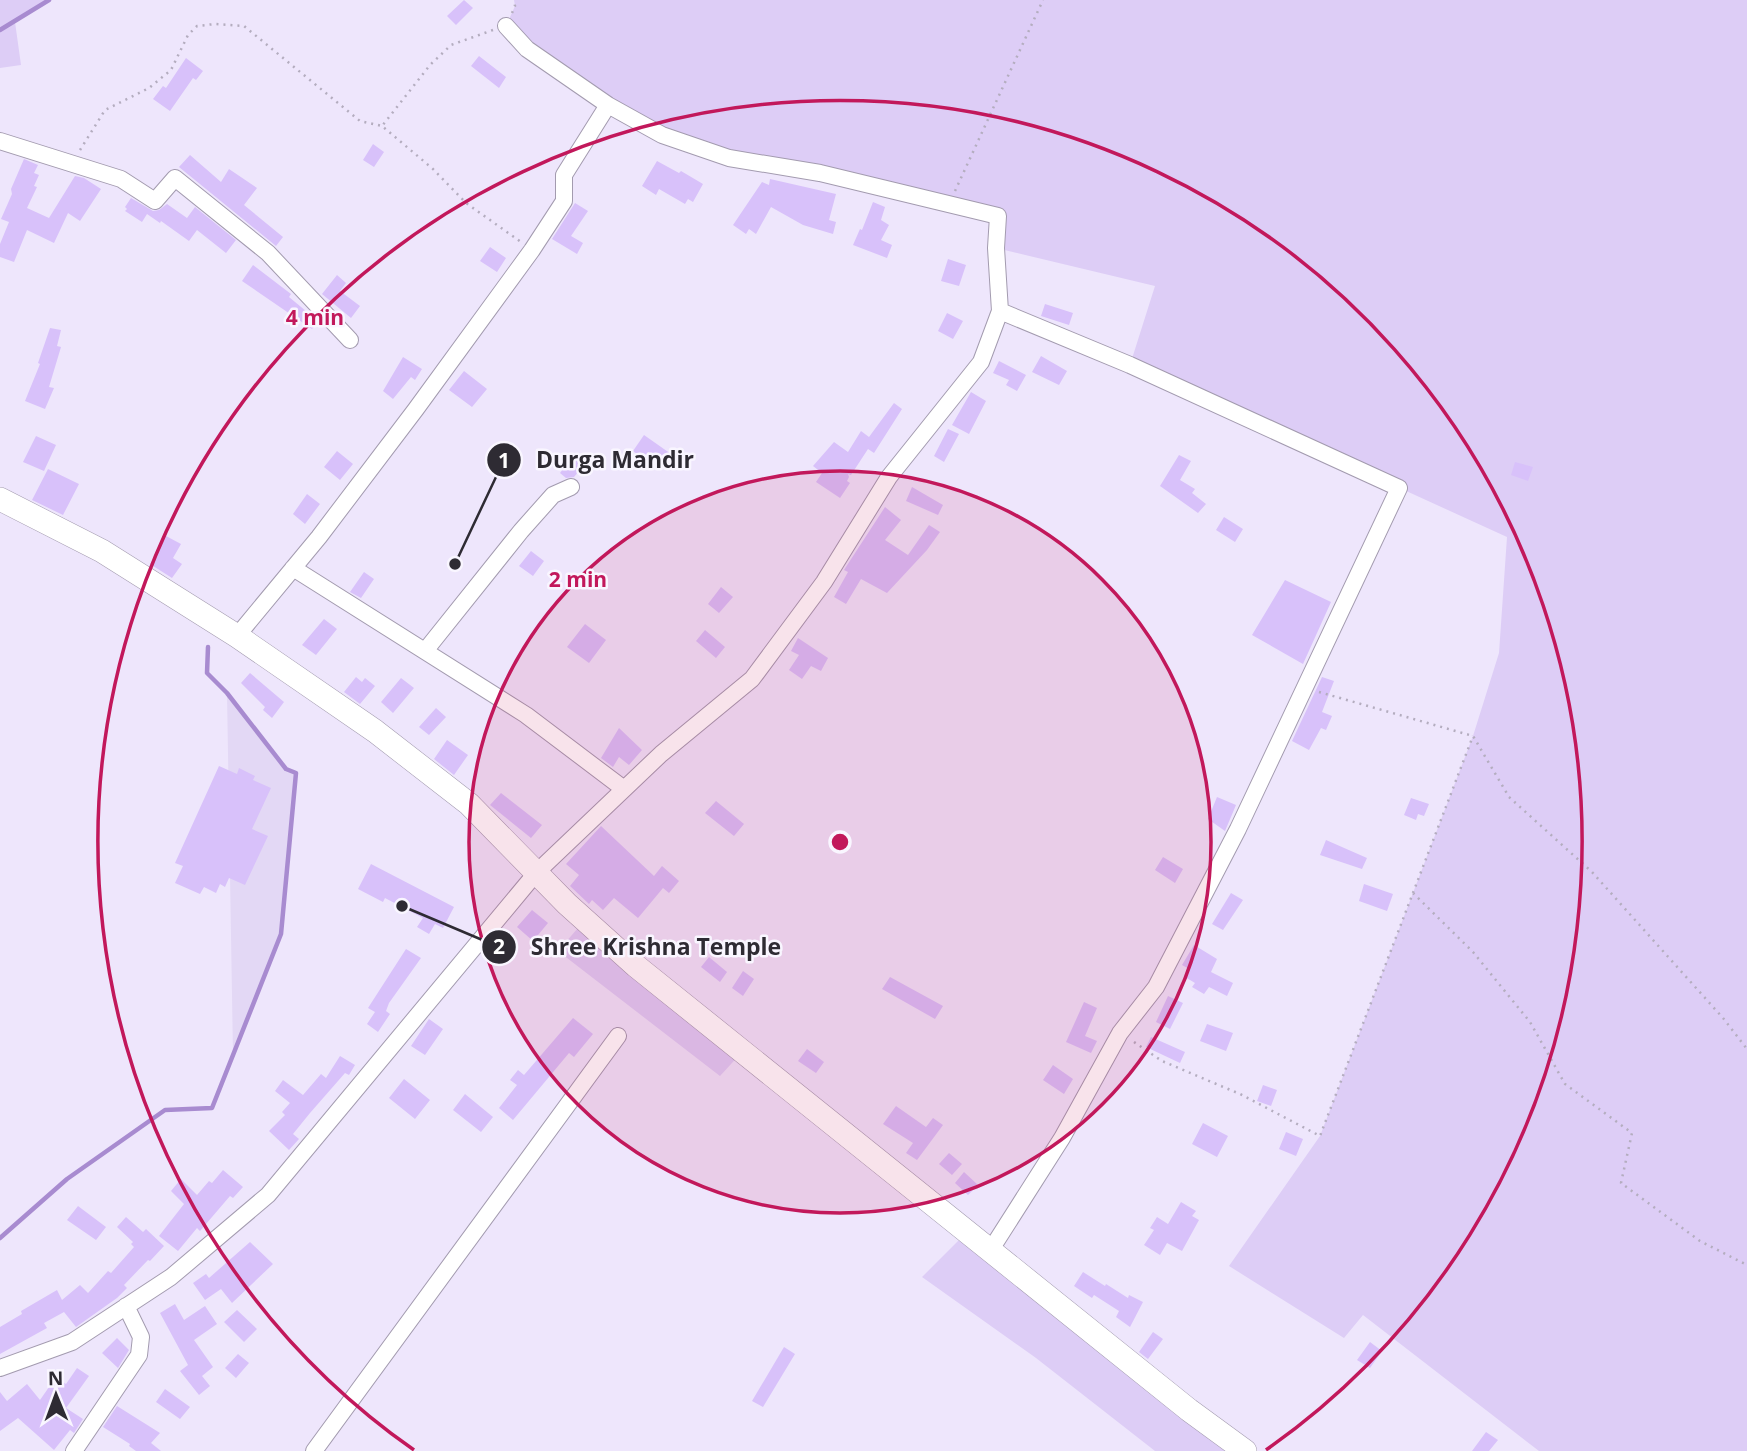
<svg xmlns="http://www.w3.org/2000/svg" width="1747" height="1451" viewBox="0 0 1747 1451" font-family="'Open Sans',sans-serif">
  <rect width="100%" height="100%" fill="#eee6fc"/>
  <path fill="#e3d8f5" d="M227,693L286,769L296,773L281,934L233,1055Z"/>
  <path fill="#ddcdf6" d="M0,0H49L15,22L21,65L0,68Z
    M514,0H1747V1451H1539L1363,1315L1344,1338L1229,1266L1320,1136L1473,736L1499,653L1507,537L1130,365L1155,286L996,248L998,217L662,135L506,26L515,6Z
    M585,920L743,1051L720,1076L558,951Z
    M967,1232L1245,1451H1155L1036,1358L922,1277Z"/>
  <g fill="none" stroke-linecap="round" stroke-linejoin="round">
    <path stroke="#a88bd0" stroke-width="4.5" d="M0,30L49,0
      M0,1238L67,1179L165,1110L212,1108L281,934L296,773L286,769L227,693L207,673L208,647"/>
  </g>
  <path fill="#d8c1fa" d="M464,0L473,8L456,25L447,16Z
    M479,56L506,77L499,88L471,66Z
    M186,58L203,71L196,80L193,78L170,111L153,99L163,86L166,88Z
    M373,144L384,152L374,167L363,160Z
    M190,155L221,182L229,169L257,188L244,205L283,237L276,246L179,167Z
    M24,159L38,165L34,173L39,175L34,186L37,187L27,208L49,218L75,176L84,178L101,189L80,221L68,213L54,243L27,230L14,262L0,257V244L9,222L1,219L12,194L11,189Z
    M657,161L679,173L681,171L703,184L693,202L688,199L685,204L659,189L656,195L642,186Z
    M770,179L836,194L829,220L836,222L833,234L803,225L771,207L756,234L749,229L746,234L733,225L762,182L769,185Z
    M131,198L153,211L159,210L167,204L187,218L195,207L236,240L226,253L197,230L189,241L161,221L160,223L147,214L142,222L125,211L127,209L125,207Z
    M873,202L885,207L881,220L889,225L881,240L892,245L887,258L853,245L860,229L862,230Z
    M575,203L588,211L571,236L583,243L577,254L552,239Z
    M490,247L506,258L497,272L480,261Z
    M948,259L966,265L959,286L941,281Z
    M253,265L291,294L289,297L318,321L312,329L242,281Z
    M337,275L346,283L340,291L360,306L351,318L322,294Z
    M1045,304L1073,313L1069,325L1041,316Z
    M947,313L963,321L953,339L938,331Z
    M50,328L61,330L57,346L61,347L49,387L54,388L45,409L25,401L40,364L38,363Z
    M1041,356L1067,371L1059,385L1032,372Z
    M403,357L422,369L415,380L411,377L393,399L383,391Z
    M999,361L1026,375L1017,391L1006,385L1009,380L993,373Z
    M464,371L487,389L472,407L449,390Z
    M971,392L986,401L969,434L952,425Z
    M894,403L902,409L874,453L868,449L851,475L848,474L849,477L847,481L850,483L840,498L816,482L822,473L813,466L834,442L848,452L861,431L869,437Z
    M948,429L959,434L944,462L934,456Z
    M644,435L681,461L676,469L648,452L644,459L633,451Z
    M36,436L56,445L44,471L23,462Z
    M337,451L353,464L340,480L324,467Z
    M1179,455L1191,461L1180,480L1195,489L1192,493L1206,504L1198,513L1160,486Z
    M573,456L584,465L574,477L566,478L560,473Z
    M1515,462L1533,467L1528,481L1511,475Z
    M48,469L79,484L63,515L32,500Z
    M912,487L943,505L938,515L906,501Z
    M307,494L320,504L305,524L293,514Z
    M885,507L901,520L885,540L908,555L929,525L940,532L927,550L887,593L861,579L846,604L834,597L848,572L844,570Z
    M1224,517L1243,529L1235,542L1216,530Z
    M166,536L181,544L173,558L182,564L172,578L150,564Z
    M531,551L544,561L533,576L519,566Z
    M364,572L374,579L361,598L350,592Z
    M1285,580L1331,602L1303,664L1252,635Z
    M721,587L733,597L719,613L708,604Z
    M324,619L337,629L316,655L302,645Z
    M585,624L606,640L589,663L567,647Z
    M705,630L725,647L716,658L696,641Z
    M798,638L828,658L821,671L811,666L802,679L789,670L799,655L791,651Z
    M250,673L284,702L272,718L263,710L265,707L241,683Z
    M356,677L362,682L365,678L375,686L360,704L344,692Z
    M1322,677L1334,681L1322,712L1332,716L1326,730L1321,728L1309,750L1292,741Z
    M401,678L414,688L393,713L381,702Z
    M436,708L446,717L429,735L419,727Z
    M619,728L642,750L629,765L619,757L613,767L601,758Z
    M447,740L468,755L454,775L434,759Z
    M219,766L237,774L239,768L255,776L253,780L271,788L252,829L268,836L245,885L229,878L225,887L220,884L216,893L204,887L200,894L175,883L183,866L175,863Z
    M501,793L542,825L531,838L490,805Z
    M1217,797L1236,805L1225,831L1208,819Z
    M1411,798L1429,804L1424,816L1418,814L1416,820L1404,815Z
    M716,801L744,824L734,836L705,813Z
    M601,826L654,876L662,866L679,881L669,893L663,888L638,918L614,898L603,910L592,900L589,904L570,886L579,875L566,864Z
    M1326,840L1367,858L1362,869L1320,855Z
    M1163,857L1183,869L1175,883L1155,870Z
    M371,864L454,907L443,928L435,924L429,934L417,927L423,918L385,898L383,902L358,889Z
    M1364,884L1393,894L1387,911L1359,901Z
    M1231,893L1243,900L1223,930L1212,924Z
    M532,910L548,923L533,941L517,927Z
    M1194,945L1217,959L1211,972L1233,983L1227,996L1209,987L1204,994L1192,987L1195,983L1185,977L1189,969L1182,965Z
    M406,949L421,958L389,1003L386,1011L390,1014L378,1032L367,1024L375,1012L368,1008Z
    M709,957L727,972L720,982L701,967Z
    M743,971L754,979L743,996L732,988Z
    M890,977L943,1006L935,1019L882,989Z
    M1168,996L1183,1003L1170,1029L1156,1022Z
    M1084,1002L1097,1008L1085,1036L1097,1041L1091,1053L1066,1042Z
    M573,1018L593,1034L574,1057L569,1053L513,1120L499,1108L517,1085L510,1080L518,1070L524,1075Z
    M429,1019L443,1029L425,1055L411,1046Z
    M1207,1024L1233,1033L1226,1051L1200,1041Z
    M1151,1037L1185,1052L1180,1063L1146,1047Z
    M807,1049L824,1062L816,1073L798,1061Z
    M340,1056L355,1065L349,1075L345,1073L310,1113L293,1134L299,1139L289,1150L269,1131L285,1115L282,1112L290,1103L275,1091L283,1080L303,1095L321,1074L326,1078Z
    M1053,1065L1073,1079L1064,1094L1043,1080Z
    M404,1079L430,1100L415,1119L389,1098Z
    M1263,1085L1277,1090L1271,1106L1257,1101Z
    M465,1094L493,1117L481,1132L453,1110Z
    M896,1106L926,1127L933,1118L943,1125L917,1160L906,1153L913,1143L883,1124Z
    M1203,1123L1228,1136L1217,1157L1192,1144Z
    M1286,1132L1303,1139L1296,1156L1279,1149Z
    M949,1153L962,1164L952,1175L939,1164Z
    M223,1170L243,1187L233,1198L230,1196L200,1231L197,1228L178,1251L159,1236L184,1204L171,1191L181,1179L197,1195L209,1181L212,1183Z
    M964,1172L978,1185L968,1195L955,1183Z
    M1181,1202L1196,1211L1192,1216L1199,1220L1182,1251L1167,1243L1160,1255L1144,1245L1154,1230L1150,1228L1157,1217L1168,1224Z
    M78,1206L106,1227L96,1240L67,1220Z
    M126,1217L143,1232L146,1229L164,1246L150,1261L148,1260L124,1285L127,1288L117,1298L76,1327L64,1312L44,1323L47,1328L0,1354V1327L22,1314L21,1311L57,1290L62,1300L80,1285L88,1293L108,1271L111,1273L134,1247L131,1244L133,1242L117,1227Z
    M250,1242L273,1264L232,1303L221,1289L205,1300L193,1283L206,1274L209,1278Z
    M1083,1272L1105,1286L1106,1284L1128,1298L1129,1295L1143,1302L1130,1327L1116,1317L1119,1311L1094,1295L1092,1298L1074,1286Z
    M175,1304L184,1320L205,1306L217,1324L194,1340L213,1367L202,1376L210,1386L199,1395L180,1371L188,1365L160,1313Z
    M237,1310L257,1329L244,1342L224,1322Z
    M1153,1332L1163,1339L1148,1359L1139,1352Z
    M117,1338L129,1350L118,1368L102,1353Z
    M1370,1342L1382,1351L1370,1368L1357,1360Z
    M784,1347L795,1354L763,1407L752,1401Z
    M238,1354L249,1363L236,1378L225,1368Z
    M77,1368L89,1376L66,1408L83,1419L74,1433L70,1430L54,1450L18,1418L0,1431V1392L7,1401L27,1384L40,1400L56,1377L66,1384Z
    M165,1389L190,1407L180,1419L156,1402Z
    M117,1406L160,1433L151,1443L161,1451H136L129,1446L130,1444L103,1427Z
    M1486,1432L1498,1440L1489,1451H1472Z"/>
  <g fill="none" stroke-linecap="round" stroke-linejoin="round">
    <defs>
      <path id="minor" d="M0,141L121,179L155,201L175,178L268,253L350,340
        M293,568L526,715L624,789
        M237,636L319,537L416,409L532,250L564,201V175L608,105
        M425,651L521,531L553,495L571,487
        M990,1251L1062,1138L1120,1033L1156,987L1238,829L1399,488L1130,365L1000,311
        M0,1368L72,1342L171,1277L268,1195L536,873L661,754L752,679L824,582L889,477L981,362L1000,311L996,248L998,216L820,173L729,158L662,135L608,105L527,49L506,26
        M74,1451L139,1355L141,1337L126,1306
        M314,1451L618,1036"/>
      <path id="secondary" d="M0,499L102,551L237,636L375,731L469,804L567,904L636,966L1189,1410L1245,1451"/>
    </defs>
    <use href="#minor" stroke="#a39baf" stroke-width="18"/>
    <use href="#secondary" stroke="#a39baf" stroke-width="24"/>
    <path stroke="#b4adbf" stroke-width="2.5" stroke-dasharray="2 5" stroke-linecap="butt" d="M512,13L515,6L514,0
      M493,30L451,45L430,65L382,126L433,169L466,203L521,242
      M80,150L105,110L149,88L171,70L188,35L197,26L215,24L244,26L360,121L382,126
      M955,191L1043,0
      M1319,692L1473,736L1509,797L1592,872L1723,1018L1747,1049
      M1413,893L1473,952L1530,1022L1565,1084L1632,1133L1621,1183L1700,1241L1747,1265
      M1134,1042L1162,1061L1240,1094L1320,1136L1473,736"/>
    <use href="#minor" stroke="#fff" stroke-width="16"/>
    <use href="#secondary" stroke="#fff" stroke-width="23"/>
  </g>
  <circle cx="840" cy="842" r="371" fill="#c2185b" fill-opacity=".12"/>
  <g fill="none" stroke="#c2185b" stroke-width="3.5">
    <circle cx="840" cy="842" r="371"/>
    <path d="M414 1450A742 742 0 1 1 1266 1450"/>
  </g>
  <circle cx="840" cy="842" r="10" fill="#c2185b" stroke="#f9f6ff" stroke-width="3.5"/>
  <g font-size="21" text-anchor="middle" font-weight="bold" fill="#c2185b" stroke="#f9f6ff" stroke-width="5" stroke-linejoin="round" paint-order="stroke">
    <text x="315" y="325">4 min</text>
    <text x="578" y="587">2 min</text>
  </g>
  <path fill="none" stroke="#2e2b33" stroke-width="2.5" d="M455 564L504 460M402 906L499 947"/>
  <g fill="#2e2b33" stroke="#f9f6ff" stroke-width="2.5">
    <circle cx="455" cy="564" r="7"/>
    <circle cx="402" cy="906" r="7"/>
    <circle cx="504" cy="460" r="18"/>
    <circle cx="499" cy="947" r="18"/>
  </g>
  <g font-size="21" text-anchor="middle" font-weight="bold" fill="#fff">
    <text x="504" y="468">1</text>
    <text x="499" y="954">2</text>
  </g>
  <g font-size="23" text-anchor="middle" font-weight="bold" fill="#2e2b33" stroke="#f9f6ff" stroke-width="5" stroke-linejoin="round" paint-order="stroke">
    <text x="615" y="468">Durga Mandir</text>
    <text x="656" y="955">Shree Krishna Temple</text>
  </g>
  <g transform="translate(56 1395) rotate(359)" stroke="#f9f6ff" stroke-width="5" paint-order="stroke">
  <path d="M0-5L12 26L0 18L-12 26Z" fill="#2e2b33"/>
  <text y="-10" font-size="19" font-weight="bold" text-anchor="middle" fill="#2e2b33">N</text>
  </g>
</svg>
